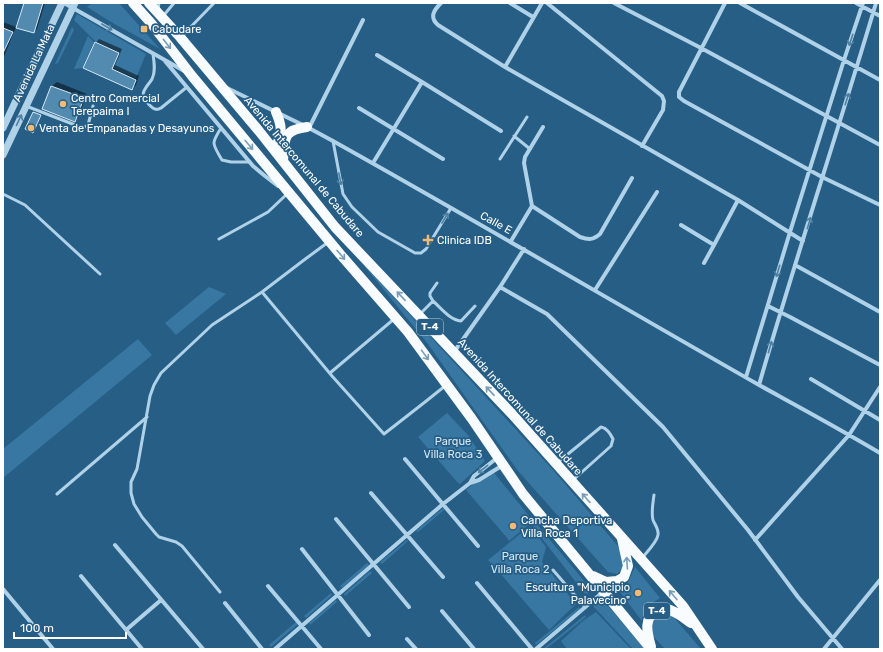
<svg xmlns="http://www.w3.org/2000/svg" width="883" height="652" viewBox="0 0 883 652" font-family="Rubik,sans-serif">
  <rect width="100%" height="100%" fill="#265e86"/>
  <path fill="#3777a2" d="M92,3H119L160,49L111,22L87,7Z
    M77,14L146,54L136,78L113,68L120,53L95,41L74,20Z
    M72,27L74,30L58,63L55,64Z
    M88,36L94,42L82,68L74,69Z
    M357,257L554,471L617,545L621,552L624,567L617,574L608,572L518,471L428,344Z
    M209,287L226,294L176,335L165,323Z
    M138,339L152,355L3,478V449Z
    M447,413L468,435L485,461L460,484L458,483L418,437Z
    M491,469L533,521L509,541L508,539L466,490Z
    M443,508L444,510L418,532L416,531Z
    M536,523L585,582L590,592L588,594L584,593L579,586L533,527Z
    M530,526L546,547L542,562L576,604L549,630L492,564L488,560Z
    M407,540L408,541L382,564L380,562Z
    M367,563L369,565L342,588L340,586Z
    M635,567L660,598C647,606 645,606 642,621L617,588L627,584Z
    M370,571L372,573L345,596L344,594Z
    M331,593L332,595L306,618L304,616Z
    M602,599L645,649H633L593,606Z
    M336,600L337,602L310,625L309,623Z
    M579,607L580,609L536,645L535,643Z
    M596,612L631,649H567L561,641L584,620Z
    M657,613L671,614L701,649H665L652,635L651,624Z
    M585,615L586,617L546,649H543Z
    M296,622L298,624L271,647L269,645Z"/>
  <path fill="#0007" d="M25,3H45L37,29L34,32Z
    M3,22L16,27L3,59Z
    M99,39L122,49L115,65L139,76L136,85L132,89L84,67L96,43Z
    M57,82L87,94L79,116L75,120L52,86Z"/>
  <path fill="#528ab0" stroke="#d4e9f7" d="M24,3H43L34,33L16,28Z
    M3,28L13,32L3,53Z
    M95,42L119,53L112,69L136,80L132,90L83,68Z
    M51,86L84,98L75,122L42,109Z
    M33,112L41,115L33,133L25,129Z"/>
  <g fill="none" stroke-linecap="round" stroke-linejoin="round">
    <path stroke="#b0d2e8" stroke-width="3" d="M158,9L159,3
      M164,15L174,3
      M182,36L214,3
      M153,54C154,62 156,71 152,79C150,83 143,89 143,95C143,98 151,108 155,109C158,110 158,109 161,108L187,87
      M26,106L83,128L88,125L93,106
      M221,128C211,144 212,143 222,160L231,162H250
      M514,136L530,149
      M333,141L343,194L352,207L378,232L415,253H421L426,249L451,208
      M500,159L527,117
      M3,194L25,205L100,274
      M219,239L268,212L287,194
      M327,243L304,260L262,292L332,376L384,434L425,402L445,386
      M433,301L430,296V293L437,283
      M420,314L433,301C441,308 450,320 461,321L475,306
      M330,373L394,319
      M557,463L601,427C607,428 610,433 613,439L611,446L573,480
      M57,494L147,417
      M642,558C647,552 657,542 658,535C659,529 655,525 653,520C651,512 653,503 654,495
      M553,570L585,607
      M220,592L182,546L176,542L159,537L156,534L142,517L134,504L131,493V482L137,469L150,396L154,385L161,373L212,325L262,292"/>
    <path stroke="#b0d2e8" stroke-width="4" d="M64,3L186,72
      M441,3C434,10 429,17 438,25L505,67L738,200L803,241
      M510,3L533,17
      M547,3L662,96L664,101L663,110L642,146
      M614,3L701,48L880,145
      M725,3L679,92V97L684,101L822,177L880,205
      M740,3L880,80
      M856,3L880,16
      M377,55L422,82
      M165,61L253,166L265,176L278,186
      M505,67L542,3
      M227,88L307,127L333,141C476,221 617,304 759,385C799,407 840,429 880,453
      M359,108L443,159
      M309,128L363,20
      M373,163L422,82L501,131
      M532,206L580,237C589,240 593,240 600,234L632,178
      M681,225L714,245L738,200
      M511,241L532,206L524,163L525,157L543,127
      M704,263L714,245
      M795,265L880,312
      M500,287L547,314L663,427L748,530L798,597L842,649
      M595,290L657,192
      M768,306L790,317L880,365
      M454,352L500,287L524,249
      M746,377L790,232L844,60L863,3
      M811,379L880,420
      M759,385C796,257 838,131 876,3
      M405,459L478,546
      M470,483L479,480L503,465
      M371,493L443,577
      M336,519L409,607
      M755,540L849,435L880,387
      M115,545L203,649
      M302,549L369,635
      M81,576L142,649
      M477,583L532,649
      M268,586L321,649
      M3,589L53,649
      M225,603L262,649
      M442,611L474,649
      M126,630L161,600
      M407,639L416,649
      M275,649L443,504L470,483L474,476L497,458
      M536,649L603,592
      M824,649L880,580"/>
    <path stroke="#b0d2e8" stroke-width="7" d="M3,128L62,3
      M3,155L75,3"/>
    <path stroke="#f9fcfe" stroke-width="10" d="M133,3L151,23L192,76L340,254L408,332L472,419L523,494L651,649
      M149,3L180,37L259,131L335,227L512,414L683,606L712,649
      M276,112C282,126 282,131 277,145
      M283,161C285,139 282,130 307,127
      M593,576L606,582L617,581L624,577L628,566L622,539
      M651,647C648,635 642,618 657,611C660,610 663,609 666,609C675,610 684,618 691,623"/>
  </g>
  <defs><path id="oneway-shaft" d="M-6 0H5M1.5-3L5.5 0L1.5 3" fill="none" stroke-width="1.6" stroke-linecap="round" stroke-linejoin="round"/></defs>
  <g stroke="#4f81a3">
    <use href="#oneway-shaft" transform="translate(107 27) rotate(30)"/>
    <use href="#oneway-shaft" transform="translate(851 40) rotate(108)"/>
    <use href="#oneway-shaft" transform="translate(847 99) rotate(-72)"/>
    <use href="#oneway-shaft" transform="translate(19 120) rotate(-65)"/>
    <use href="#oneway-shaft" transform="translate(340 179) rotate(79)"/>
    <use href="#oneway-shaft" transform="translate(445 218) rotate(-59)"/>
    <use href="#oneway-shaft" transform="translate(809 223) rotate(-73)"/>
    <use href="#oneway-shaft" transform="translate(778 271) rotate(107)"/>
    <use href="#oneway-shaft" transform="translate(770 347) rotate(-74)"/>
    <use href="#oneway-shaft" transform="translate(483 469) rotate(142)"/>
  </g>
  <g stroke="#7a9db6">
    <use href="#oneway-shaft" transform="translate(167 44) rotate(52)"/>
    <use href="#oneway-shaft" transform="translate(249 145) rotate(50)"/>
    <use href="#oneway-shaft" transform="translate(341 255) rotate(50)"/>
    <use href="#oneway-shaft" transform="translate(401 296) rotate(-133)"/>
    <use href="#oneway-shaft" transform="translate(425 355) rotate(54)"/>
    <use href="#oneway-shaft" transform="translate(490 391) rotate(-133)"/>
    <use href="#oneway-shaft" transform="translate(586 498) rotate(-132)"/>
    <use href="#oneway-shaft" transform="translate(627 563) rotate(-94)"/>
    <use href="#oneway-shaft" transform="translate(673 595) rotate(-131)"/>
  </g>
  <g fill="#f2bb75" stroke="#265e86" stroke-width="1.5">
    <rect x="140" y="25" width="8" height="8" rx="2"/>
    <circle cx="63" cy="104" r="4"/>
    <circle cx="31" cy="128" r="4"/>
    <path d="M426 234h4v4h4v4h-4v4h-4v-4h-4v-4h4z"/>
    <circle cx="513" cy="526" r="4"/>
    <circle cx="638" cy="593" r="4"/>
  </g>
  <g text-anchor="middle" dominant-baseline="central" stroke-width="3.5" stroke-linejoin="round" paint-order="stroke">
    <g fill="#265e86" stroke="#becfdb" stroke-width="1">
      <rect x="417" y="319" width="26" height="16" rx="3"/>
      <rect x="644" y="603" width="26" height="16" rx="3"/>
    </g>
    <g font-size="10" font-weight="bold" fill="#fff">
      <text x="430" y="327">T-4</text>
      <text x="657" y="611">T-4</text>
    </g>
    <g font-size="11" fill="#fff" stroke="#265e86" text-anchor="start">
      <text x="152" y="29">Cabudare</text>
      <text x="71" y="98">Centro Comercial<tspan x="71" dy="13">Terepaima I</tspan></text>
      <text x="39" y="128">Venta de Empanadas y Desayunos</text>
      <text x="437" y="240">Clinica IDB</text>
      <text x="521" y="520">Cancha Deportiva<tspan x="521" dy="13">Villa Roca 1</tspan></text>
      <text x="630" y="587" text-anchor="end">Escultura "Municipio<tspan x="630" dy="13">Palavecino"</tspan></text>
    </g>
    <g font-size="11" fill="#fff" stroke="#265e86">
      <text transform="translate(34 63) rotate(-65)">Avenida La Mata</text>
      <text transform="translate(304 167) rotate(50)">Avenida Intercomunal de Cabudare</text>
      <text transform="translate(496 223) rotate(29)">Calle E</text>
      <text transform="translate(520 407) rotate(48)">Avenida Intercomunal de Cabudare</text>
    </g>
    <g font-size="11" fill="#d4e9f7" stroke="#265e86">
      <text x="453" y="441">Parque<tspan x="453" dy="13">Villa Roca 3</tspan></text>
      <text x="520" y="556">Parque<tspan x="520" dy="13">Villa Roca 2</tspan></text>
    </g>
  </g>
  <rect width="883" height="652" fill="none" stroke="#ffffff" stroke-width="8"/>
  <path d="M14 632v6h112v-6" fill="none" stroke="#ffffff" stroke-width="2"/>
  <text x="20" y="632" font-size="12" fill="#ffffff" stroke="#265e86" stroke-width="3" paint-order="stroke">100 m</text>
</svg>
